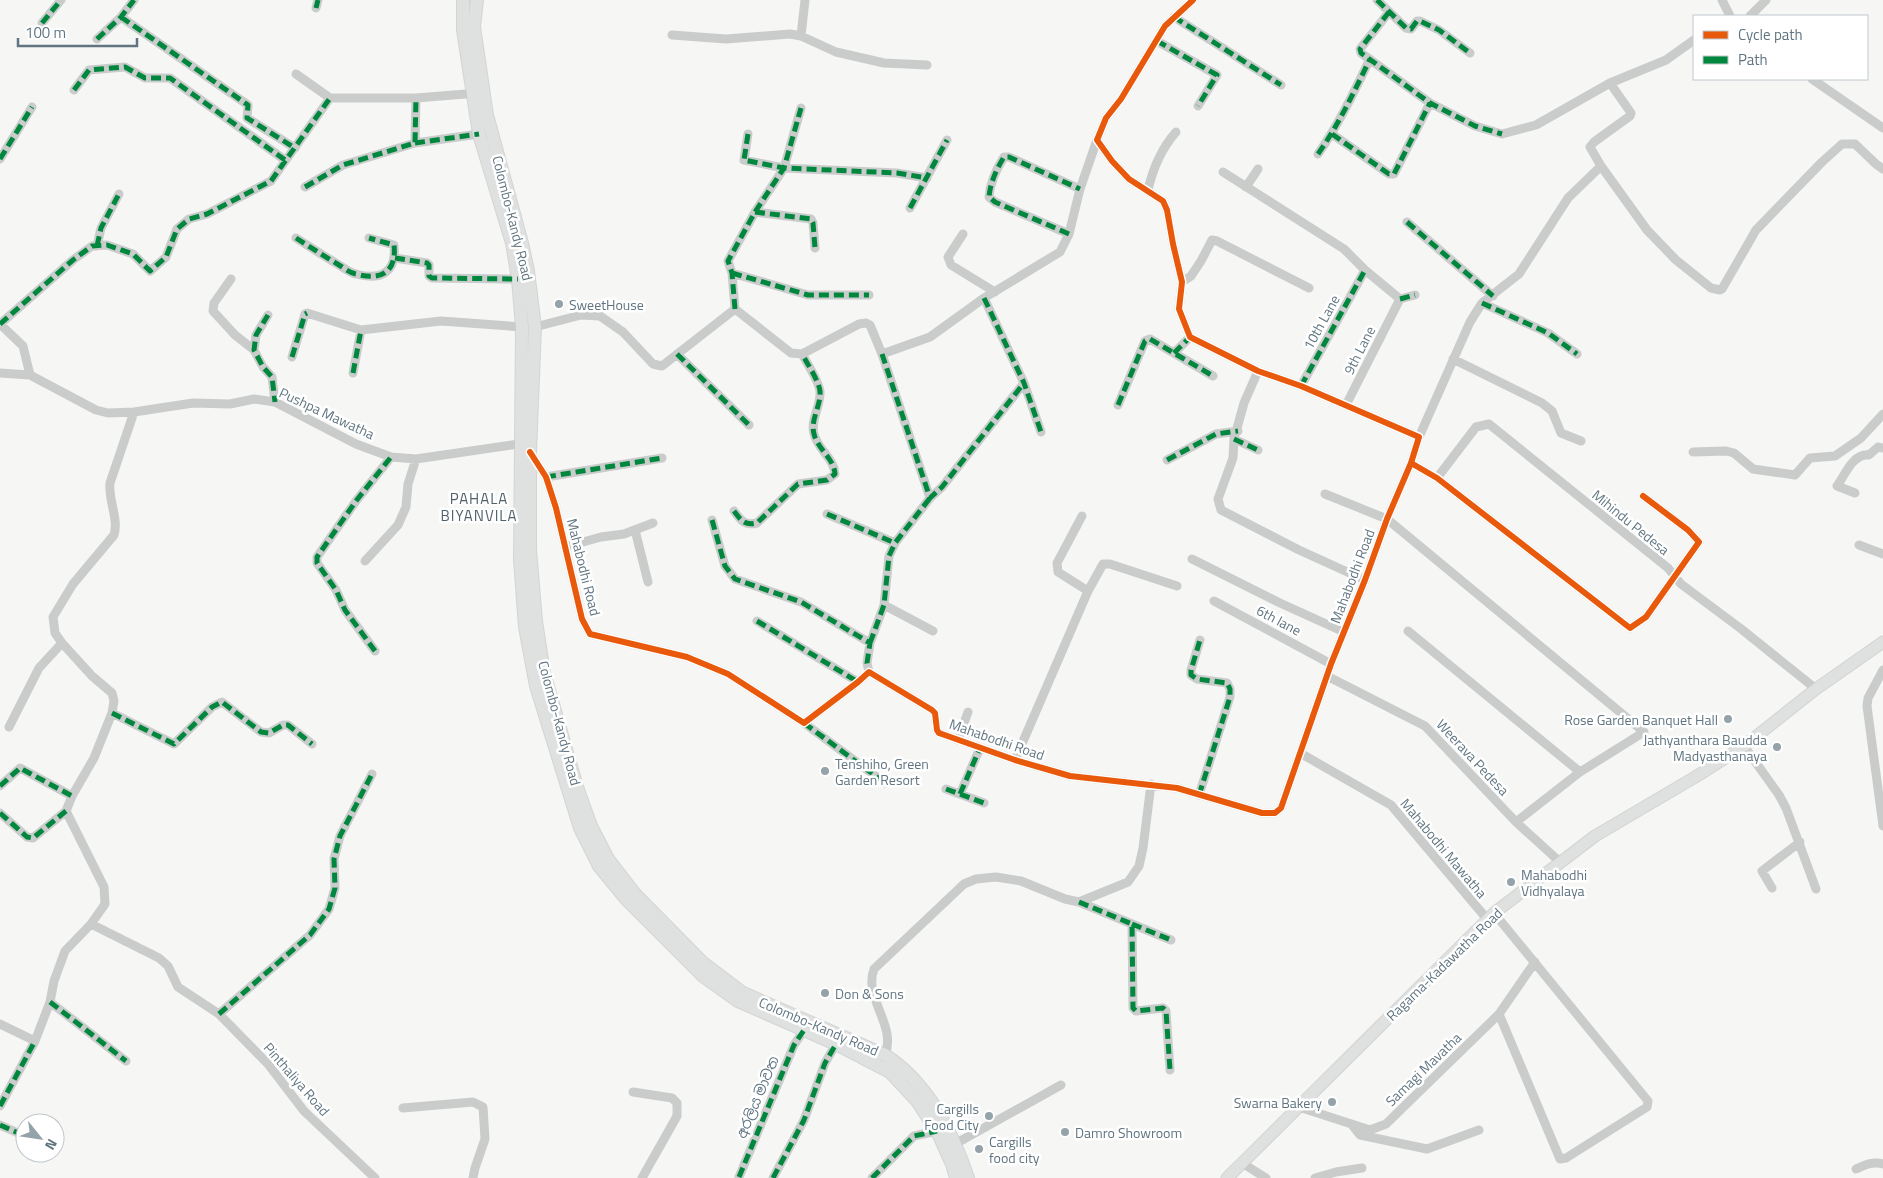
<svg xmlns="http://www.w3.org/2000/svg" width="1883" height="1178" viewBox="0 0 1883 1178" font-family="'Titillium Web','Noto Sans Sinhala',sans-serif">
  <rect width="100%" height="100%" fill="#f6f6f4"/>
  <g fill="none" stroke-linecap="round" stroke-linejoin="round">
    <defs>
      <path id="major" d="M1227,1178L1494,913L1595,836L1697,776L1744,746L1816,689L1883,642"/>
      <path id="highway" d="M463,0V30L479,134L512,243L518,279L522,327L520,560L525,627L536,686L580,828L599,866L626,899L703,976L738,1001L836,1044L890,1072L917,1101L937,1131L952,1164L956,1178
        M477,0L474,27L487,115L522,243L528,271L535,327L530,452V550L536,621L544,673L577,787L591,826L608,859L635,894L702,962L743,993L885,1055C927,1082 953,1132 968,1178"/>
    </defs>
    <use href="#major" stroke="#d2d3d3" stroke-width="13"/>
    <use href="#highway" stroke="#d3d4d4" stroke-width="14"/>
    <path stroke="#cacccc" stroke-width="9" d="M1193,0L1165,26L1121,99L1106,118L1097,140L1112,161L1129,179L1163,201L1167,210L1173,244L1182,282L1179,309L1190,337L1258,371L1301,386L1419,437L1411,463L1437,478L1630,628L1646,617L1699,542L1688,530L1643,496
      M1377,0L1406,28L1411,29L1417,21H1420L1439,30L1470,53
      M1722,0L1730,16
      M316,8L318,0
      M1389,12L1360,49L1361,53L1430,103L1475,126L1502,134L1536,125L1610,83L1666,60L1694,40
      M1750,16L1766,0
      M121,17L248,105L247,118L295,148
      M1174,17L1281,85
      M42,23L61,0
      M672,35L726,39L790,34L801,36L836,52L884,63L927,65
      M801,36L805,0
      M97,39L121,17L134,0
      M1157,41L1217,75L1198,106
      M296,74L330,98H416L478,93
      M1812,79L1883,128
      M74,90L89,70L125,67L145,78H170L285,160
      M748,134L744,160L784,168L801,108
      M1332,134L1389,174H1394L1430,103
      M415,143L479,134
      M1318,154C1339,124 1354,92 1370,59
      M0,159L32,107
      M1601,166L1590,147L1594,142L1630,116L1631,113L1610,83
      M1223,172L1344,249L1365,270L1400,299L1346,405
      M305,187L343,165L415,143L416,98
      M1246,187L1258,169
      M1148,190C1153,168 1161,149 1176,132
      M910,208L947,140
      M755,212L811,219L813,223L815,248
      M1407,222L1493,296
      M963,234L948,257L951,265L995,292
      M1069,234L995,202L989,197C990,183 997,168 1004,157H1009L1080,189
      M296,238C310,247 324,256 339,265C344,268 350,273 356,274C381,281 397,272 394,245L369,238
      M97,246L101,228L119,194
      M395,258L427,263L429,265V276L432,278L518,279
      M732,273L808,295H869
      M231,279L214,303L213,311L235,335L254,350
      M1182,282L1191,276L1201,261L1212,240L1217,241L1309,288
      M984,298L1024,383L1041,432
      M1400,299L1415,295
      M1482,303L1548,333L1577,354
      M735,309L732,273L728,261L755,212L784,168L897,173L927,178
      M268,315L256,335L254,350L263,367L272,377L275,402
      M0,324L73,260L92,246L107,245L133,254L150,271L166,257L177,229L189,219L207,214L271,181L330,98
      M0,324L23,346L30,375
      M535,327L581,315L600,316L623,332L653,364L662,366L735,309L791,353L802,354L859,324L866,323L870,325L882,354L930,337L984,298L1060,252L1069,234L1080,189L1097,140
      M1174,353L1190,337
      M677,354L749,425
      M882,354L930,498L942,487L1024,383
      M292,357L305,314L307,313L361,330L441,321L522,327
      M1453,359L1542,403L1552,411L1561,433L1581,441
      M1258,371L1244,403L1234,439L1233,458L1218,499L1221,510L1299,550L1365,580
      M0,373L30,375L96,410L108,413L134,412L193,403L230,404L254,399L275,402L356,444L391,457L416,459L525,443
      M353,373L361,330
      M1301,386L1365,270
      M1118,405L1145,341L1150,339L1213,376
      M1419,437L1470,322L1482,303L1519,274L1568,198L1601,166L1647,230L1676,260L1711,288L1720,290L1722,289L1756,230L1822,162L1842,144H1855L1876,164L1883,169
      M1234,439L1258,450
      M530,452L546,477L556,508L582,619L590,634L687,657L728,674L804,723L858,682L869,672L932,710L935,713L937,730L939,733L1015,760L1070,776L1177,788L1262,813H1275L1281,808L1331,664L1365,580L1387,519L1411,463
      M1693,452L1726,451L1734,453L1753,469L1795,475L1810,458L1835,456L1861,438L1883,414
      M1167,460L1216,434L1238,431
      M546,477L662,458
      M1437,478L1476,427L1489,424L1668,568L1681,584L1740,628L1816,689
      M1855,493L1837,486C1845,475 1853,453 1869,455L1878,447L1883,448
      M1325,494L1387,519L1644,732L1580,772L1516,822
      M734,511C741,520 744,526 757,523L798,484L827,480L835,474C834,458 818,450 814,434C810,420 821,406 820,392C820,383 807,363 802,354
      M827,514L895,543L930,498
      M1082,516L1057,563L1058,572L1088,591L1103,564H1110L1177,586
      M712,520L725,566L735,579L801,602L870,643L867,663L869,672
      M635,530L648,582
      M1859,545L1883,554
      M565,547L601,537L624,534L653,523
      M1192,559L1280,603L1344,632
      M365,561L398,525L406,507L408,484L416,459
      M1214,601L1331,664
      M884,605L933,631
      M757,621L858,682
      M1408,631L1580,772
      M870,643L884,605L889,556L895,543
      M375,651L345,610L336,590L317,563V557L356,501L391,457
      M1883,670L1868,698L1867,706L1883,826
      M1327,676L1425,726L1516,822L1560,862
      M112,713L174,744L212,707L222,702L261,732L269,733L283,725H288L312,744
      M804,723L885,783
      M9,727L39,668L62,643
      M958,740L968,712
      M1744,746L1779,795L1786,808L1816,889
      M1300,753L1391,805L1487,919
      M1015,760L1088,591
      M0,786L20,768L72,796
      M946,789L984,803
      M960,794L980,748
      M1199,795L1230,697V689L1227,683L1197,679L1191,675V670L1200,640
      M0,813L27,837L33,838L66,811
      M1772,888L1762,871L1800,842
      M1079,902L1132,924L1133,1008L1136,1011L1163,1008L1166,1011L1170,1070
      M1494,913L1648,1101L1647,1107L1566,1158L1560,1159L1499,1014
      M91,924L159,958L168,966L178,987L219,1014L268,1064L304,1111L375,1178
      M1132,924L1171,940
      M50,1002L126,1061
      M219,1014L310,935L329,909L335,888L334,859L340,836L372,774
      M0,1024L35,1041L50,1002L54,981L65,951L91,924L105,904L104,887L66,811L72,796L94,758L112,713L114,701L112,693L92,676L62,643L55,633L53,617L73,584L114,535C119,519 108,500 110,483L134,412
      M885,1055C897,1025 863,998 874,969L964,884L976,879L996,877L1021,881L1065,899L1079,902L1128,882L1139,866L1143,848L1151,784
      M633,1092L672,1098L677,1103V1116L642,1178
      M0,1106L35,1041
      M1299,1107L1370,1130L1386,1124L1499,1014L1535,962
      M403,1108L473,1102L483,1107L485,1139L475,1168L473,1178
      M0,1125L25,1136
      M1352,1125L1360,1135L1427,1149L1479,1130
      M955,1144L1061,1085
      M1242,1163L1266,1178
      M1856,1169C1865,1165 1873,1161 1883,1164
      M739,1177L794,1045L804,1030
      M773,1178L804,1120L825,1063L836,1044
      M872,1178L914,1136L937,1131
      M1315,1178L1336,1172L1362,1168"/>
    <use href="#major" stroke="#dfe0e0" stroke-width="11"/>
    <use href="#highway" stroke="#dfe0e0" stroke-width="12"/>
    <path stroke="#00873e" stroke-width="5" stroke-dasharray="10 5" stroke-linecap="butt" d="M1377,0L1406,28L1411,29L1417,21H1420L1439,30L1470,53
      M316,8L318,0
      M1389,12L1360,49L1361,53L1430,103L1475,126L1502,134
      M121,17L248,105L247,118L295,148
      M1174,17L1281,85
      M42,23L61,0
      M97,39L121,17L134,0
      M1157,41L1217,75L1198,106
      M74,90L89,70L125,67L145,78H170L285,160
      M748,134L744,160L784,168L801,108
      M1332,134L1389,174H1394L1430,103
      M415,143L479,134
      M1318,154C1339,124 1354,92 1370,59
      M0,159L32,107
      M305,187L343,165L415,143L416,98
      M910,208L947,140
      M755,212L811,219L813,223L815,248
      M1407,222L1493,296
      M1069,234L995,202L989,197C990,183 997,168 1004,157H1009L1080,189
      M296,238C310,247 324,256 339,265C344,268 350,273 356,274C381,281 397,272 394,245L369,238
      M97,246L101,228L119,194
      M395,258L427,263L429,265V276L432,278L518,279
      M732,273L808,295H869
      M984,298L1024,383L1041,432
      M1400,299L1415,295
      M1482,303L1548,333L1577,354
      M735,309L732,273L728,261L755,212L784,168L897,173L927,178
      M268,315L256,335L254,350L263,367L272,377L275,402
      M0,324L73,260L92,246L107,245L133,254L150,271L166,257L177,229L189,219L207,214L271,181L330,98
      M1174,353L1190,337
      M677,354L749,425
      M882,354L930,498L942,487L1024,383
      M292,357L305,314L307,313
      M353,373L361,330
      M1301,386L1365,270
      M1118,405L1145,341L1150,339L1213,376
      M1234,439L1258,450
      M1167,460L1216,434L1238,431
      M546,477L662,458
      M734,511C741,520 744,526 757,523L798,484L827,480L835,474C834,458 818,450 814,434C810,420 821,406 820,392C820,383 807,363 802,354
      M827,514L895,543L930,498
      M712,520L725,566L735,579L801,602L870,643L867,663L869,672
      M757,621L858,682
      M870,643L884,605L889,556L895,543
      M375,651L345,610L336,590L317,563V557L356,501L391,457
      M112,713L174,744L212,707L222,702L261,732L269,733L283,725H288L312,744
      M804,723L885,783
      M0,786L20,768L72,796
      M946,789L984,803
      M960,794L980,748
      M1199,795L1230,697V689L1227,683L1197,679L1191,675V670L1200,640
      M0,813L27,837L33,838L66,811
      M1079,902L1132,924L1133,1008L1136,1011L1163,1008L1166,1011L1170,1070
      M1132,924L1171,940
      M50,1002L126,1061
      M219,1014L310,935L329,909L335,888L334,859L340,836L372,774
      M0,1106L35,1041
      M0,1125L25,1136
      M739,1177L794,1045L804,1030
      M773,1178L804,1120L825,1063L836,1044
      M872,1178L914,1136L937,1131"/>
    <defs>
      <path id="cycleway" d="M1193,0L1165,26L1121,99L1106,118L1097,140L1112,161L1129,179L1163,201L1167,210L1173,244L1182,282L1179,309L1190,337L1258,371L1301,386L1419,437L1411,463L1437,478L1630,628L1646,617L1699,542L1688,530L1643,496
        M530,452L546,477L556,508L582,619L590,634L687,657L728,674L804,723L858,682L869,672L932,710L935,713L937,730L939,733L1015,760L1070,776L1177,788L1262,813H1275L1281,808L1331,664L1365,580L1387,519L1411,463"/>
    </defs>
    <use href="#cycleway" stroke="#fff" stroke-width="9"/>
    <use href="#cycleway" stroke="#e8590c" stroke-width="6"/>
  </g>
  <g fill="#94a2a9" stroke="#fff" stroke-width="2">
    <circle cx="559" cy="304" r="5"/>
    <circle cx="1728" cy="719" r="5"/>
    <circle cx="1777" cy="747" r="5"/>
    <circle cx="825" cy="771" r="5"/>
    <circle cx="1511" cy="882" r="5"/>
    <circle cx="825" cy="993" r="5"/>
    <circle cx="1332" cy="1102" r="5"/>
    <circle cx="989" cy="1116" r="5"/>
    <circle cx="1065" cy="1132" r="5"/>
    <circle cx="979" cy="1149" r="5"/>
  </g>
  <g text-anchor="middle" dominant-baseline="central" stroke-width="5" stroke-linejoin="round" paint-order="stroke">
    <g font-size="14" fill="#607581" stroke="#fff">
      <text transform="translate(513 218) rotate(76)">Colombo-Kandy Road</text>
      <text transform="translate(1321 322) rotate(-61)">10th Lane</text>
      <text transform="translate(1359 350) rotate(-63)">9th Lane</text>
      <text transform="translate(327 413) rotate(25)">Pushpa Mawatha</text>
      <text transform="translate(1631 522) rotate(39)">Mihindu Pedesa</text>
      <text transform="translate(584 567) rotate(76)">Mahabodhi Road</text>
      <text transform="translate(1352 576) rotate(-69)">Mahabodhi Road</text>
      <text transform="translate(1279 620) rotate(28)">6th lane</text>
      <text transform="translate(560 723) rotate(75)">Colombo-Kandy Road</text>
      <text transform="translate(997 739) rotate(19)">Mahabodhi Road</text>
      <text transform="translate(1473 757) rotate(47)">Weerava Pedesa</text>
      <text transform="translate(1444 848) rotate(50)">Mahabodhi Mawatha</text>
      <text transform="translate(1444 964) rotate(-44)">Ragama-Kadawatha Road</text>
      <text transform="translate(819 1026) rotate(23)">Colombo-Kandy Road</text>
      <text transform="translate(1423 1069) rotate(-44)">Samagi Mavatha</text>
      <text transform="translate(297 1079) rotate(49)">Pinthaliya Road</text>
      <text transform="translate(757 1097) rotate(-67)">අරලිය මාවත</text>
    </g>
    <g font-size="14" fill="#607581" stroke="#fff" text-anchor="start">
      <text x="569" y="304">SweetHouse</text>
      <text x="1718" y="719" text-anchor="end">Rose Garden Banquet Hall</text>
      <text x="1767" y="739" text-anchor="end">Jathyanthara Baudda<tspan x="1767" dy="16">Madyasthanaya</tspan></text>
      <text x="835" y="763">Tenshiho, Green<tspan x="835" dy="16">Garden Resort</tspan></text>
      <text x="1521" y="874">Mahabodhi<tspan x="1521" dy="16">Vidhyalaya</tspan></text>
      <text x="835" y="993">Don &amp; Sons</text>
      <text x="1322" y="1102" text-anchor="end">Swarna Bakery</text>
      <text x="979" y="1108" text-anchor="end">Cargills<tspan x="979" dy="16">Food City</tspan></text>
      <text x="1075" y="1132">Damro Showroom</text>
      <text x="989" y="1141">Cargills<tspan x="989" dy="16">food city</tspan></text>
    </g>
    <g font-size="15" letter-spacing="1" fill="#52626b" stroke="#fff">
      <text x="479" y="498">PAHALA<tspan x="479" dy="17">BIYANVILA</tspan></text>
    </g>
  </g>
  <rect x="1693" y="15" width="175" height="65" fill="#ffffff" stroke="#bfc8cd"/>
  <rect x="1703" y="31" width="25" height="8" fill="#e8590c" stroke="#bfc8cd"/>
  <text x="1738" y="40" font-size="15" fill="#607581">Cycle path</text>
  <rect x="1703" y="56" width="25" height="8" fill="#00873e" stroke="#bfc8cd"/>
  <text x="1738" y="65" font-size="15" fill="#607581">Path</text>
  <g transform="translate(40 1138) rotate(120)"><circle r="24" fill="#ffffff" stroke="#bfc8cd"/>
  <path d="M0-4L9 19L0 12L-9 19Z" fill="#94a2a9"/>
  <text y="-8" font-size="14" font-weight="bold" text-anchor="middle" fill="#607581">N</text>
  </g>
  <path d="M18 38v8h119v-8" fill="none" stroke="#607581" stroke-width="2.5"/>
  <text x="25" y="38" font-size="15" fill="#607581" stroke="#ffffff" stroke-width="4" paint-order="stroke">100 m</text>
</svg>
